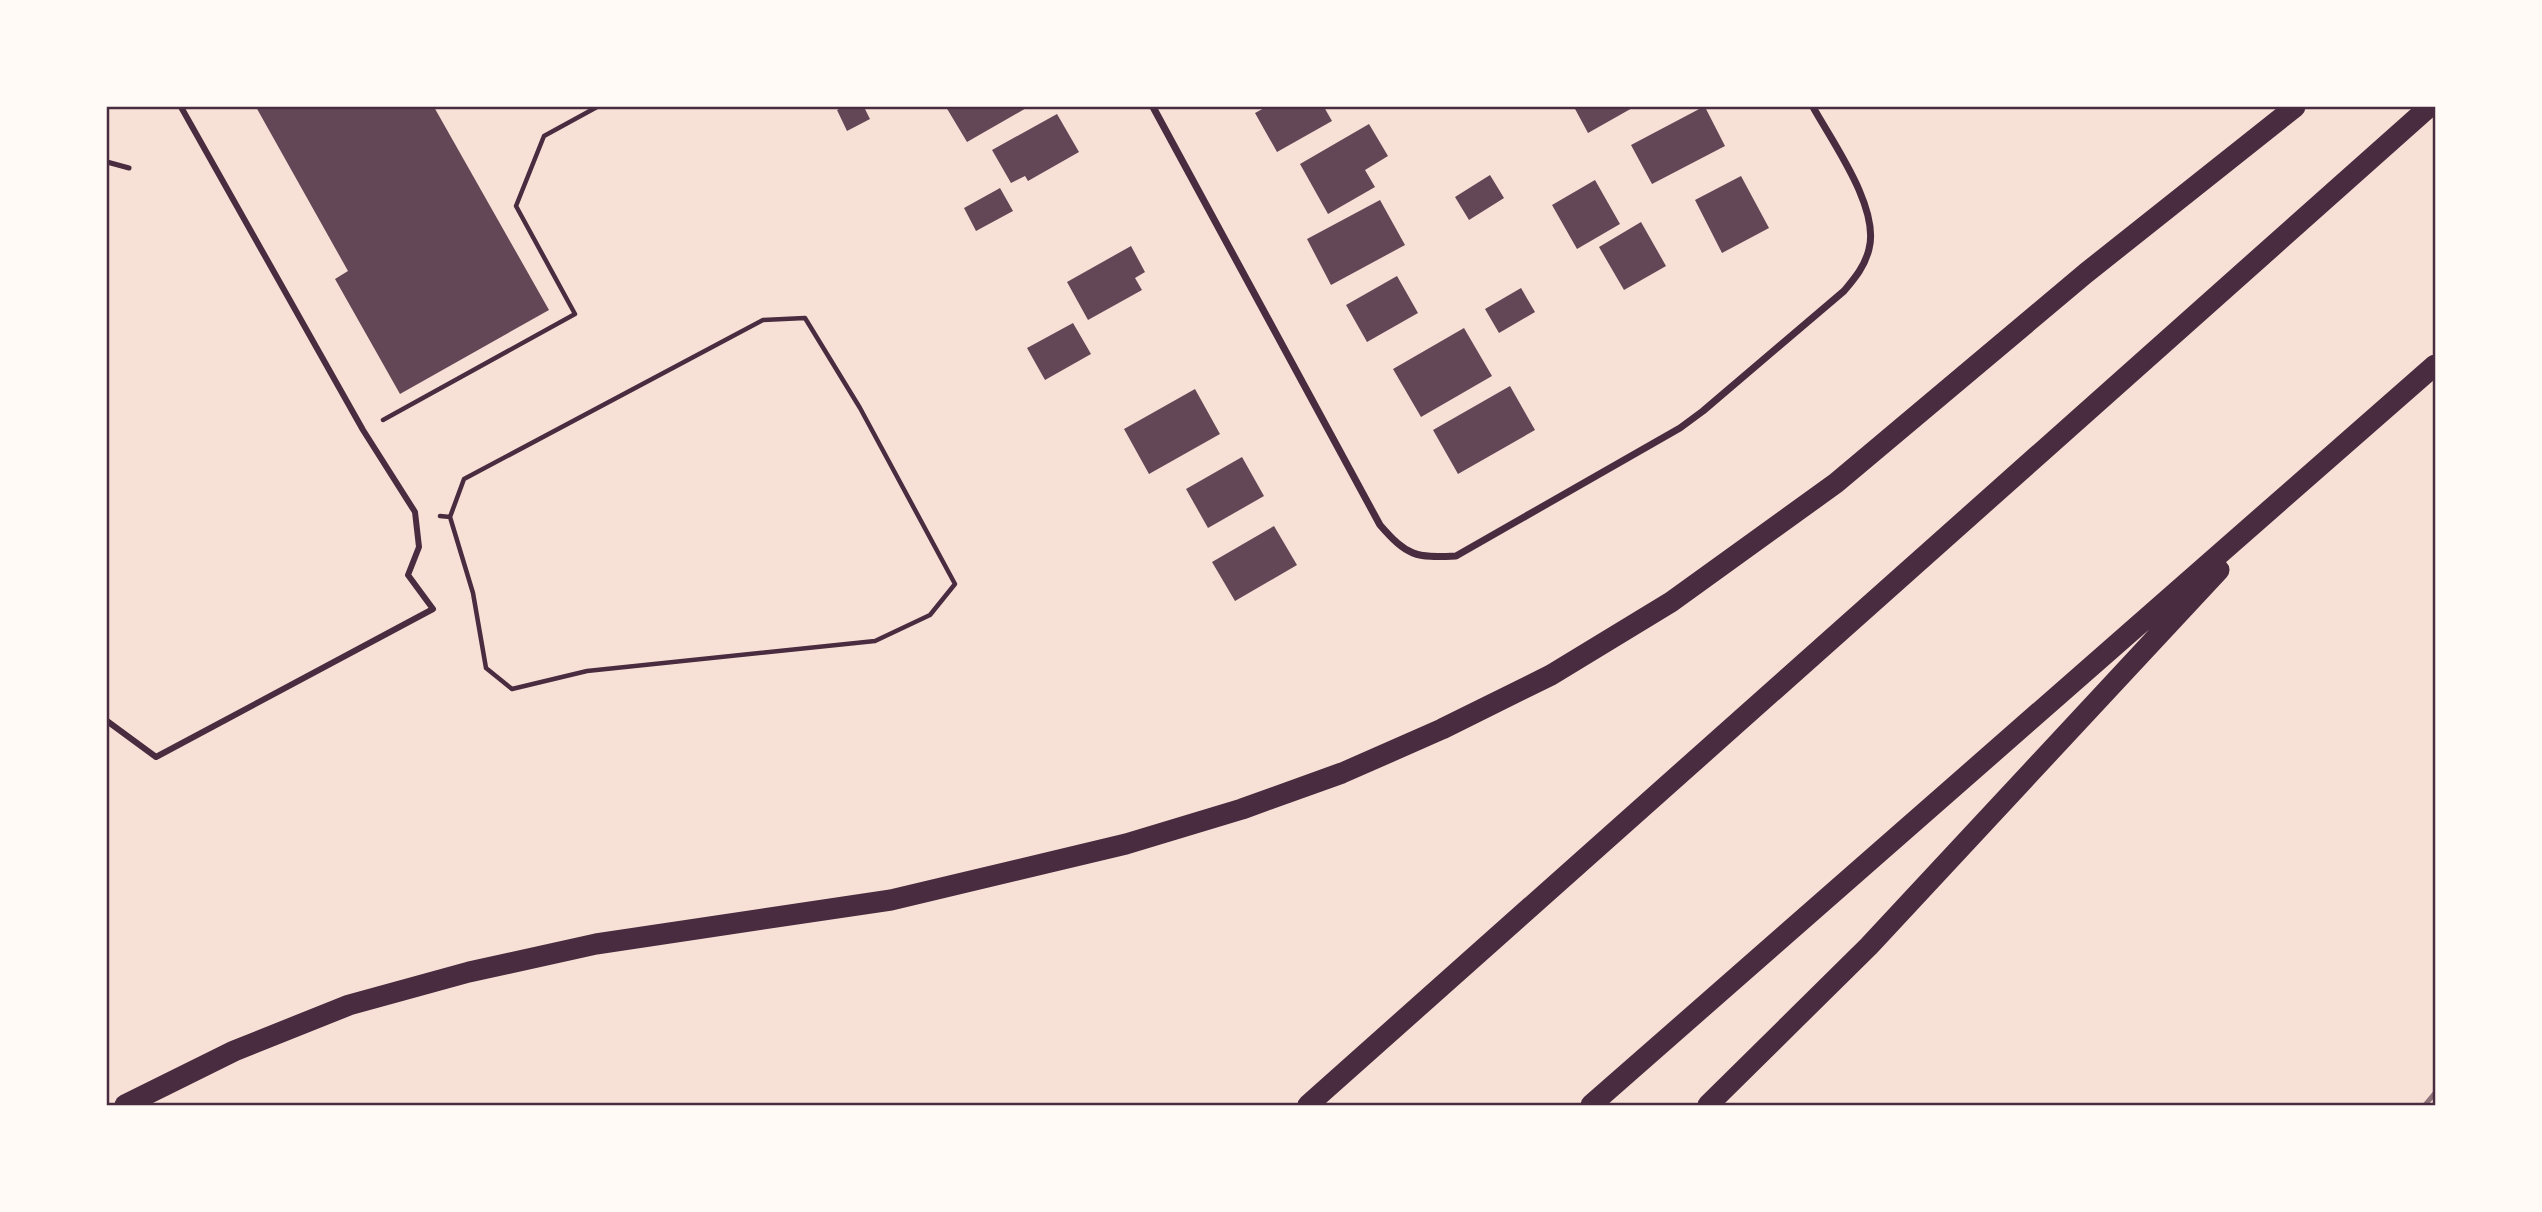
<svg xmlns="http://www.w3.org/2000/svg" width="2542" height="1212" viewBox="0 0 2542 1212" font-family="'Open Sans',sans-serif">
  <rect width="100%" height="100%" fill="#f7e1d7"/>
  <path fill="#644757" d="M256,107H434L549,310L400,394L335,279L348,271Z
    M843,107H864L870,119L847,131L837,110Z
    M946,107H1028L967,142Z
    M1266,107H1324L1332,121L1277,152L1255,113Z
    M1574,107H1634L1588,133Z
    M1703,107H1705L1725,146L1652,184L1631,145Z
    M1057,114L1079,152L1028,181L1025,176L1011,183L992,150Z
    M1369,124L1388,156L1365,170L1375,187L1328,214L1300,164Z
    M1490,175L1504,198L1469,220L1455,197Z
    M1741,176L1769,228L1722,253L1695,200Z
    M1595,180L1620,224L1577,249L1552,205Z
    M1000,188L1013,211L976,231L964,208Z
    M1380,200L1405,245L1331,285L1307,239Z
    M1641,222L1666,266L1624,290L1599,247Z
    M1131,246L1145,272L1135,278L1142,290L1088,320L1067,282Z
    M1397,276L1418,313L1367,342L1346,305Z
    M1521,288L1535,312L1499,333L1485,309Z
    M1073,323L1091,354L1045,380L1027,348Z
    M1464,328L1492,376L1421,417L1393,369Z
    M1510,386L1535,430L1458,474L1433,430Z
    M1195,389L1220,434L1149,474L1124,429Z
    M1242,457L1264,496L1208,528L1186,489Z
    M1274,526L1297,565L1235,601L1212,562Z"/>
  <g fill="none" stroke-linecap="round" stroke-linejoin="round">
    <path stroke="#4a2c40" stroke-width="4.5" d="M383,420L575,314L516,206L544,136L597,107
      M440,516L450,517L464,479L763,320L805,318L860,408L955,584L930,615L875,641L587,671L512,689L486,668L473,593L450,517"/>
    <path stroke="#4a2c40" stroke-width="5" d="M107,162L129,168"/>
    <path stroke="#4a2c40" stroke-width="6" d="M107,721L156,757L433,609L408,575L419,547L415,512L363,430L181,107"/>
    <path stroke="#4a2c40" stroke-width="7" d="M1153,107L1380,525C1407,556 1415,558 1456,556L1680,428L1703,411L1844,291C1855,278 1865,266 1869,249C1880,208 1833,143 1813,107"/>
    <path stroke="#4a2c40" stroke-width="21" d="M125,1105L234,1051L349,1005L469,972L596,944L891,900L1126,844L1242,809L1342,773L1442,729L1551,675L1671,602L1836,483L2086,273L2295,107
      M1308,1105L2429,107
      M1591,1105L2435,365
      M1708,1105L1869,946L2219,570"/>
    <path stroke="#8f747c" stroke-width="5" d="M2425,1105L2435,1093"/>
  </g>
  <rect width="2542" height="1212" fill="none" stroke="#fffaf5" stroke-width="217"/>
  <rect x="108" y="108" width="2326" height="996" fill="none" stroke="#4a2c40" stroke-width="2.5"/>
</svg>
